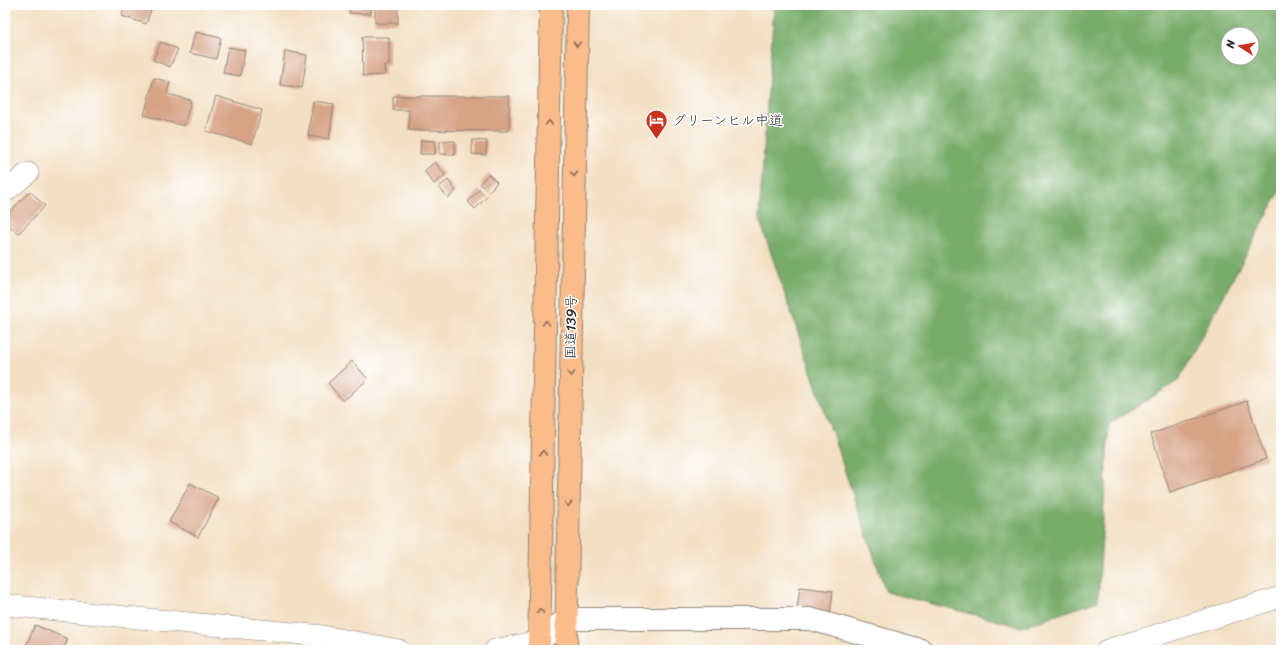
<svg xmlns="http://www.w3.org/2000/svg" width="1286" height="655" viewBox="0 0 1286 655" font-family="Sriracha,'Klee One',sans-serif">
  <rect width="100%" height="100%" fill="#fff"/>
  <filter id="ink" filterUnits="userSpaceOnUse"><feTurbulence type="fractalNoise" baseFrequency=".025" numOctaves="2"/><feDisplacementMap in="SourceGraphic" scale="8" xChannelSelector="R" yChannelSelector="G"/><feConvolveMatrix kernelMatrix="1 2 1 2 8 2 1 2 1" color-interpolation-filters="sRGB"/></filter>
  <filter id="wash" filterUnits="userSpaceOnUse"><feTurbulence type="fractalNoise" baseFrequency=".012" numOctaves="4" result="noise"/><feDisplacementMap in="SourceGraphic" scale="16" xChannelSelector="R" yChannelSelector="G"/><feGaussianBlur stdDeviation="0.9" result="paint"/><feColorMatrix in="noise" values="0 0 0 0 0 0 0 0 0 0 0 0 0 0 0 0 0 1.4 0 .05"/><feComposite in="paint" operator="in"/></filter>
  <g filter="url(#wash)">
    <rect width="100%" height="100%" fill="#f3dfc2"/>
    <path fill="#77ac69" stroke="#516c4a" fill-rule="evenodd" d="M774,5H1281V189L1178,381L1109,424L1098,601L1022,627L886,592L759,218ZM1228,34H1252V58H1228Z"/>
    <g id="blocks">
      <path fill="#d6a385" d="M125,5H153L146,24L122,16Z
        M350,5H371V14L349,13Z
        M375,5H398V23H375Z
        M195,32L221,38L216,59L190,53Z
        M362,37H389V65H384L385,75L363,76Z
        M161,42L178,49L170,67L153,60Z
        M228,47L245,50L240,76L223,73Z
        M285,51L307,55L302,88L280,85Z
        M154,78L170,82L167,94L191,100L184,126L144,115Z
        M216,96L262,110L252,144L206,131Z
        M393,96H509V131L409,130V110H393Z
        M313,101L334,104L329,139L308,136Z
        M421,140L435,141V154H420Z
        M472,140L487,141L486,155L472,154Z
        M440,141H455V155L440,154Z
        M435,162L445,175L434,184L424,171Z
        M488,174L497,182L489,192L480,184Z
        M448,180L456,191L448,198L439,187Z
        M479,190L487,197L475,209L468,202Z
        M30,191L45,206L18,234L5,221V217Z
        M352,361L368,379L343,401L328,383Z
        M1247,401L1266,459L1170,492L1151,434Z
        M190,483L219,498L198,537L169,522Z
        M800,587L833,591L830,614L797,610Z
        M35,625L68,639L63,650H35L26,646Z"/>
    </g>
  </g>
  <g filter="url(#ink)">
    <use href="#blocks" fill-opacity="0" stroke="#8f8576" stroke-width="1"/>
    <g fill="none" stroke-linecap="round" stroke-linejoin="round">
      <defs>
        <path id="minor" d="M5,192L28,173
          M5,605L323,636L399,650
          M495,650L539,641
          M1107,650L1281,597"/>
        <path id="tertiary" d="M539,641L566,619H810L921,650"/>
        <path id="trunk" d="M539,650L551,5
          M566,650L578,5"/>
      </defs>
      <use href="#minor" stroke="#8f8576" stroke-width="22"/>
      <use href="#tertiary" stroke="#8f8576" stroke-width="24"/>
      <use href="#trunk" stroke="#8f8576" stroke-width="24"/>
      <use href="#minor" stroke="#fff" stroke-width="21"/>
      <use href="#tertiary" stroke="#fff" stroke-width="22"/>
      <use href="#trunk" stroke="#fabc8b" stroke-width="22"/>
    </g>
    <defs><path id="oneway-chevron" d="M-2-3.5L2.5 0L-2 3.5" fill="none" stroke-width="1.6" stroke-linecap="round" stroke-linejoin="round"/></defs>
    <g stroke="#886c56">
      <use href="#oneway-chevron" transform="translate(577 44) rotate(91)"/>
      <use href="#oneway-chevron" transform="translate(549 123) rotate(-89)"/>
      <use href="#oneway-chevron" transform="translate(574 174) rotate(91)"/>
      <use href="#oneway-chevron" transform="translate(546 323) rotate(-89)"/>
      <use href="#oneway-chevron" transform="translate(571 374) rotate(91)"/>
      <use href="#oneway-chevron" transform="translate(543 453) rotate(-89)"/>
      <use href="#oneway-chevron" transform="translate(568 504) rotate(91)"/>
      <use href="#oneway-chevron" transform="translate(540 611) rotate(-89)"/>
    </g>
  </g>
  <defs>
    <symbol id="hotel-pin" viewBox="-11 -11 22 30"><path d="M0 17L-7.5 6A9.5 9.5 0 1 1 7.5 6Z" fill="#c8321e" stroke="#fff"/><path d="M-6-4.5h1.5V1H6V5H4.5V3h-9V5H-6ZM-4 0a1.8 1.8 0 1 1 3.6 0ZM.5 0V-2.5h3Q6-2.5 6 0Z" fill="#fff"/></symbol>
  </defs>
  <g fill-rule="evenodd">
    <use href="#hotel-pin" x="644" y="108" width="25" height="34"/>
  </g>
  <g text-anchor="middle" dominant-baseline="central" stroke-width="3" stroke-linejoin="round" paint-order="stroke">
    <g font-size="14" fill="#2b2b2b" stroke="#fff" text-anchor="start">
      <text x="672" y="120">グリーンヒル中道</text>
    </g>
    <g font-size="14" fill="#2b2b2b" stroke="#fff">
      <text transform="translate(571 327) rotate(-89)">国道139号</text>
    </g>
  </g>
  <rect width="1286" height="655" fill="none" stroke="#fff" stroke-width="20"/>
  <g transform="translate(1240 46) rotate(282)"><circle r="19" fill="#ffffff" stroke="#aaaaaa"/>
  <path d="M0-3L7 15L0 10L-7 15Z" fill="#c8321e"/>
  <text y="-6" font-size="11" font-weight="bold" text-anchor="middle" fill="#2b2b2b">N</text>
  </g>
</svg>
